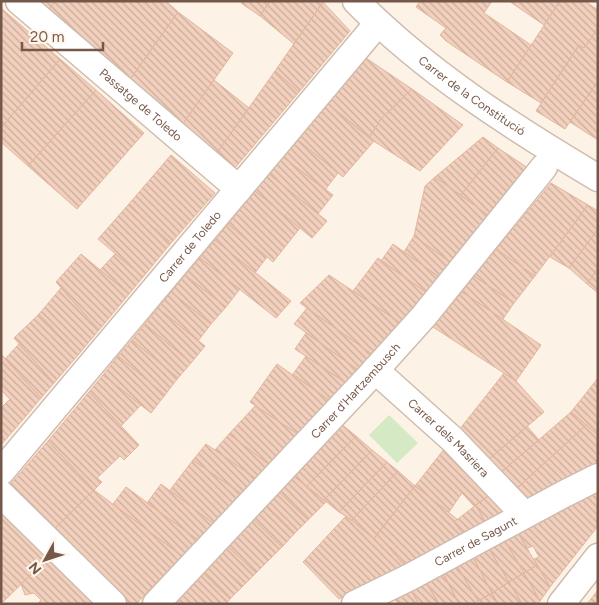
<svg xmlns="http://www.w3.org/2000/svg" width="599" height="605" viewBox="0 0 599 605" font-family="Figtree,sans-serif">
  <defs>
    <pattern id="building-back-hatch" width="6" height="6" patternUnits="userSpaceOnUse" patternTransform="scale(1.25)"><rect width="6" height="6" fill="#f2d0bd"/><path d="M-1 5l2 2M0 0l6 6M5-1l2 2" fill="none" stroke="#c9ac9c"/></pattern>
  </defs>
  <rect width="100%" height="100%" fill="#fcf3e6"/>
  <path fill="#d5eac4" d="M389,415L418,443L397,463L369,435Z"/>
  <path fill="url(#building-back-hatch)" stroke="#e4b69e" d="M37,1H55L48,11Z
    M55,1H166L178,12L129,81L48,11Z
    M243,1H270L260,16L241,3Z
    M270,1H321L323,2L294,44L260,16Z
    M420,1H492L484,13L531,45L507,82L446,41L440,35L446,28L416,7Z
    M509,1H560L544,25Z
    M560,1H585L598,10V28L584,48L579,45L541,103L507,82Z
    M323,2L350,31L299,92L275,71Z
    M1,8L60,59L1,128Z
    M178,12L233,53L182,125L129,81Z
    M598,28V81L565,129L536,111L579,45L584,48Z
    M366,58L412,89L381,119L369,138L327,103Z
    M60,59L96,90L28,166L1,142V128Z
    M275,71L299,92L234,169L216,154Z
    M214,80L249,108L216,154L182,125Z
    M598,81V140L570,122Z
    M412,89L463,125L420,171L369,138L381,119Z
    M96,90L144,133L77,209L28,166Z
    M327,103L374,141L343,177L298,140Z
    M483,137L498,148L461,195L435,177Z
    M298,140L338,173L325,190L283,157Z
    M498,148L531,170L492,218L461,195Z
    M171,155L215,193L171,243L128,205Z
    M283,157L333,195L318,214L269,174Z
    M269,174L327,221L312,238L255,191Z
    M435,177L492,218L453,264L414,236L425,186Z
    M551,183L588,205L535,276L496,249Z
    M255,191L300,228L273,262L228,224Z
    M128,205L171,243L143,277L98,239Z
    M588,205L598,211V229L569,268L550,257Z
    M228,224L267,257L255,273L215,240Z
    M598,229V268L587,284L569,268Z
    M414,236L453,264L442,279L404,252Z
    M215,240L291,301L276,318L200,258Z
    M393,244L442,279L430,295L381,261Z
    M496,249L535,276L514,303L474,276Z
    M81,254L129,294L99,330L56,282Z
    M115,254L143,277L129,294L100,270Z
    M200,258L240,289L226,307L185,275Z
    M378,258L430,295L405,326L353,291Z
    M598,268V293L587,284Z
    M185,275L226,307L211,324L171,292Z
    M329,275L405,326L376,357L300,303Z
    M474,276L514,303L503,319L462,292Z
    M61,288L99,330L78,355L39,314Z
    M171,292L211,324L198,341L158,308Z
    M462,292L541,345L516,381L433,327Z
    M158,308L205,346L191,363L145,324Z
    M307,308L376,357L361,372L294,324Z
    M39,314L78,355L54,383L14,338Z
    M145,324L191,363L178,378L132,340Z
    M306,333L361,372L349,385L295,349Z
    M132,340L178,378L165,395L118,356Z
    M19,344L54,383L41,398L5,359Z
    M1,354L41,398L26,416L1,390Z
    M118,356L165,395L151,413L103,375Z
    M306,356L349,385L333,403L293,374Z
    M277,364L333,403L301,436L250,402Z
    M504,373L516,381L544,412L487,461L459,430Z
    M103,375L141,405L121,426L89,392Z
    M598,378V435L571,412Z
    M89,392L139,445L124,460L120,456L97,478L102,482L94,490L48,441Z
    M10,399L26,416L1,445V408Z
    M255,406L301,436L271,466L229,434Z
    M571,412L586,425L514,491L499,474Z
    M340,423L356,436L307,486L292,475Z
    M586,425L598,435V464L526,502L514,491Z
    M527,426L539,440L499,474L487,461Z
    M229,434L271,466L258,480L215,450Z
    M356,436L372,450L324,500L307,486Z
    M48,441L94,490L52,531L9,486Z
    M206,444L215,450L258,480L243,495L193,460Z
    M445,448L491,494L474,506L462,493L449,512L415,486Z
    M372,450L387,462L339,512L324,500Z
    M193,460L243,495L214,524L170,490Z
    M387,462L398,471L352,520L339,512Z
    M398,471L415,486L374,539L352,520Z
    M292,475L326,502L308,520L277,490Z
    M161,484L214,524L198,540L147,503Z
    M415,486L457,519L454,522L464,535L405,566L377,534Z
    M126,487L198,540L182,556L113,504Z
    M94,490L182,556L136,604H128L52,531Z
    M277,490L308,520L295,533L264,503Z
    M598,490V526L550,587L534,559L539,557L533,546L528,548L518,533Z
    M491,494L508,511L486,524L476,505Z
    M264,503L295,533L282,547L251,517Z
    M476,505L486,524L464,535L454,522Z
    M1,512L47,559L3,602L1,600Z
    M346,516L374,539L377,534L405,566L339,599L303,562Z
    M251,517L282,547L269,560L238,530Z
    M238,530L269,560L256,573L224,543Z
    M518,533L537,565L524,573L505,541Z
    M505,541L524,573L509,582L489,549Z
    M224,543L256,573L243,586L211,557Z
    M489,549L509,582L492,593L473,557Z
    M211,557L243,586L230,599L199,569Z
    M473,557L492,593L478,601L457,566Z
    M47,559L94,604H38L41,600L34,593L25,595L21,584Z
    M537,565L550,587L540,601L524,573Z
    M457,566L478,601L473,604H459L443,573Z
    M199,569L230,599L226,604H208L185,583Z
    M443,573L459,604H439L426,582Z
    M524,573L540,601L537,604H522L509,582Z
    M426,582L439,604H419L411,590Z
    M509,582L522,604H498L492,593Z
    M185,583L208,604H181L172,596Z
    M411,590L419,604H398L394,598Z
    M598,590V604H587Z
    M492,593L498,604H479L478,601Z"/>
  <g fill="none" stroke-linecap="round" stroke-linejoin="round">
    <defs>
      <g id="street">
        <path id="s1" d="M19,1L239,189"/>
        <path id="s2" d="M356,1C426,72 512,127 598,178"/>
        <path id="s3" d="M375,370L452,439L519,509"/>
        <path id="s4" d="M1,472L378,23"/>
        <path d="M1,494L113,604"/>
        <path id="s5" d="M156,604L370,376L424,316L544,167"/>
        <path id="s6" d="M355,604L410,577L564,494L598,477"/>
        <path d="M561,604L598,557"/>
      </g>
    </defs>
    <use href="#street" stroke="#d0bcae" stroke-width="29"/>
    <use href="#street" stroke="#fff" stroke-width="26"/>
  </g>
  <g text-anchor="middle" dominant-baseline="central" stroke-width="4" stroke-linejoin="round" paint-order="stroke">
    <g font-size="12" fill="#76584a" stroke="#fff7ec">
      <text stroke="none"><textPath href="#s2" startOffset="150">Carrer de la Constitució</textPath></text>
      <text stroke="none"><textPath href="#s1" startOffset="160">Passatge de Toledo</textPath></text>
      <text stroke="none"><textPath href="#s4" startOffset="294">Carrer de Toledo</textPath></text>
      <text stroke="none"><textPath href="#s5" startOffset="292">Carrer d'Hartzembusch</textPath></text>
      <text stroke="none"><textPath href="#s3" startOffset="100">Carrer dels Masriera</textPath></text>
      <text stroke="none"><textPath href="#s6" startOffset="136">Carrer de Sagunt</textPath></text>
    </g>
  </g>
  <rect width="599" height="605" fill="none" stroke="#76584a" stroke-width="5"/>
  <g transform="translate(45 560) rotate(230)" stroke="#fff7ec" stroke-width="4" paint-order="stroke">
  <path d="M0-4L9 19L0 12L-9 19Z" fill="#76584a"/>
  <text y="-8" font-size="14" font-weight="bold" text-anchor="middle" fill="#76584a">N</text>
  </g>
  <path d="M22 42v8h81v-8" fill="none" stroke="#76584a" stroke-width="2.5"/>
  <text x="30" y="42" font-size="15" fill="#76584a" stroke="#fff7ec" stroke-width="4" paint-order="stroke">20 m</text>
</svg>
